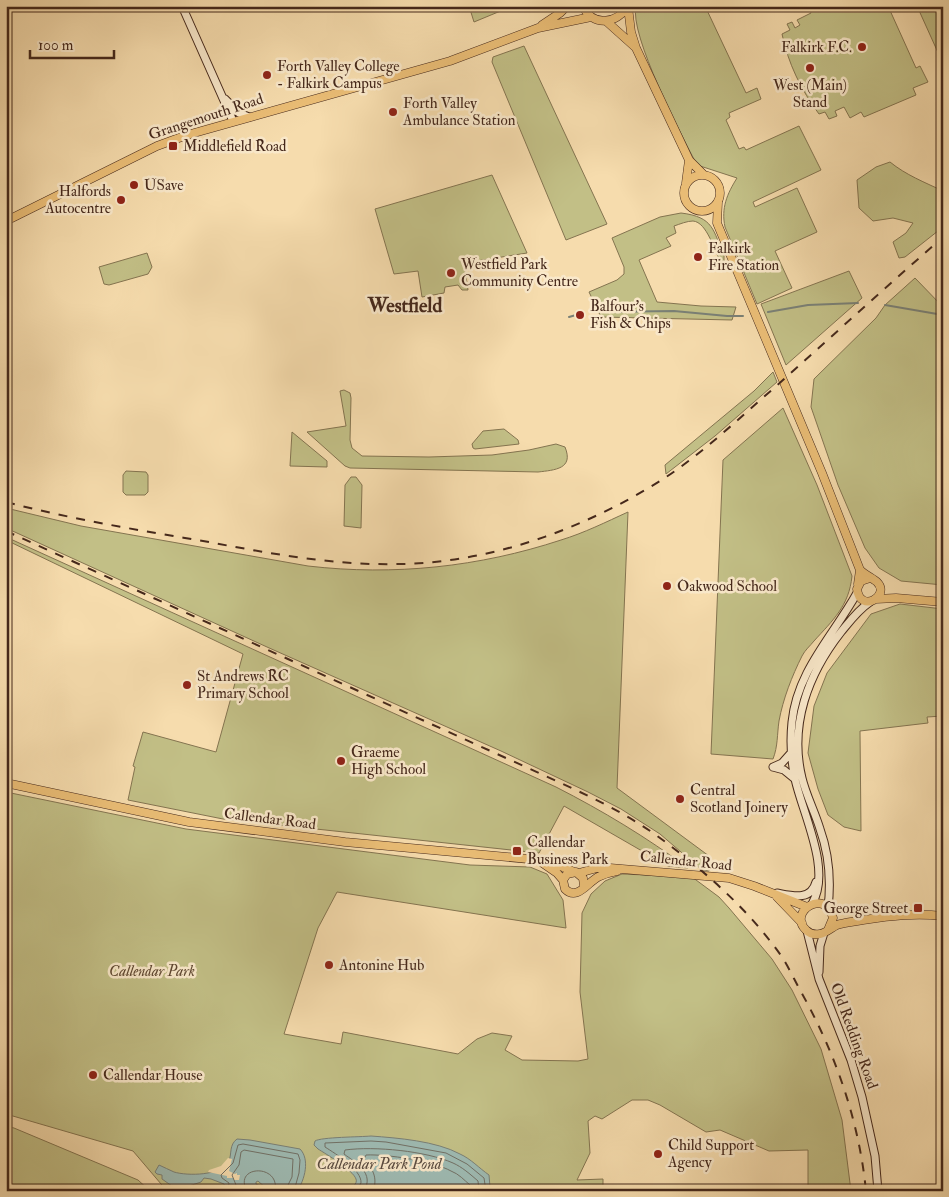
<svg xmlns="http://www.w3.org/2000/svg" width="949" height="1197" viewBox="0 0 949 1197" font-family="'IM FELL Double Pica',serif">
  <rect width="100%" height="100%" fill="#f6dcad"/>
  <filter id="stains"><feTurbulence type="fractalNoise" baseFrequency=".004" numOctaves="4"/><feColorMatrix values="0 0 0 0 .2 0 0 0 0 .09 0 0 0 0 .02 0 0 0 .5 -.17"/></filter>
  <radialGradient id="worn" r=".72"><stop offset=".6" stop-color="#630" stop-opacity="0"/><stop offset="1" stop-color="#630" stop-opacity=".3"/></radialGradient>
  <path fill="#c2bf86" stroke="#847450" d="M469,6H506L503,10L474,22Z
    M636,6H705L746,93L757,88L761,99L729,113L730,117L726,120L739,149L744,147L746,150L799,126L821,170L753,202L755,207L797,188L817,232L775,251L792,288L757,304L725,227C721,208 727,194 737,178L697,165C682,136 629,35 636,6Z
    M809,6H888L916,68L920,66L928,82L913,88L916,95L864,117L861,112L850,118L844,107L835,111L837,116L829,119L825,112L819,114C801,90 788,63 782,34L790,30L787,24L792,22L795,28L800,25L797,20L811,13Z
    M917,6H943V56L940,57Z
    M524,46L607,224L566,240L492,62L493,57Z
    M890,162C906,175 924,182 943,191V227L905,257L899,258L893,242L906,233L913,223L893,218L873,221L859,208L857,180L876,167Z
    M492,175L527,253L464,263L468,290H462L458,285L445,287L444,293L422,297L418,271L394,274L375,209Z
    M681,213C714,217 713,230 724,256V261L721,263C715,252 707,222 693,221C687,221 680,224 674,226L676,233L666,238L671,246L639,260L657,302L701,306L736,307L732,320L601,317L589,292L617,280L624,274V267L612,238L660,217Z
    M147,253L152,267L148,274L109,285L104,284L99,267Z
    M849,271L862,298L786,365L761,304Z
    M915,278L943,307V585L901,581L879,568L865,548L838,485L811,407L814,379L876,318L885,305Z
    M773,372L777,382L715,436L666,474L665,465L754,391Z
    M344,390L350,393L351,398L350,440L352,448L362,456L429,457L492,455L529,450L556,444L565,447C574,469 555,470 538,472L350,468L345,466L307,432L346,426L340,391Z
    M783,408L817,485L852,576C849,606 833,620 814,641C810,646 805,650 802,656C792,676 783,699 779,721C777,735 778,746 773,759L711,754L723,460Z
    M504,429L518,440L519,444L475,449L473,448L472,444L483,431Z
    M292,432L327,461V467L290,466Z
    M126,471L146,472L148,475V492L145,495H126L123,492V475Z
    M351,477H356L362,485L361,528L344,526L345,485Z
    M6,508L81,526L308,566C394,576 479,567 561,540C584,533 606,522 628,512L617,788L709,856V871L702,870L660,834L621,809L588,792L501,751L267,647L6,528Z
    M6,537L556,787C603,811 646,837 688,868L668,866L564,806L539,853L223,819L128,800L135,767L133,766L143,732L216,752L243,654L6,540Z
    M900,604L943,609V716L927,717L928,723L860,731L861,831L844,827L828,815L818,789L808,753L814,706L827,673L871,614Z
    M6,792L186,829L470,865L530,867L547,874L563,900L566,928L337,892L318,928L284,1034L341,1044L343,1032L458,1054L477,1039L492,1033L512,1036L505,1050L522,1060L578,1061L588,1059L580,992L582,913L591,894L605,881L622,874L692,877L719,897L729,908L772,959L792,990L821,1049L842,1120L851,1191H814L808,1185V1150L769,1151L720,1130L706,1132L660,1105L648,1100H632L602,1119L595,1116L588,1121L590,1153L577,1180L603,1179V1187L605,1191H167L133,1151L6,1114Z
    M6,1126L14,1128L138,1180L150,1191H6Z"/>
  <path fill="#9ebab2" stroke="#7a8076" d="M371,1136C398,1138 436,1141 460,1154C471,1159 479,1168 489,1175L490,1187L492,1191H347C351,1188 358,1184 356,1179C353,1170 326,1154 318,1149L314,1145L315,1141C321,1137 361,1137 371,1136Z
    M237,1139L250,1140L300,1149C310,1159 305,1180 297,1191H274L267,1189L258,1181L256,1182V1184L268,1191H222L225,1187L224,1184L211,1179L204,1178L201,1182L189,1186V1191H179L162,1179V1175L157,1174L155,1172L159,1165C164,1167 169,1170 174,1172C187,1176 222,1176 229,1161C232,1153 229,1145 237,1139Z"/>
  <path fill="#f6dcad" d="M228,1158L232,1159L229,1171L235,1174L237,1173V1175H240L239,1180H234V1178H227V1176L208,1172L209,1170L221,1166Z"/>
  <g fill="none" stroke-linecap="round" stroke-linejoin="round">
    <path stroke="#727166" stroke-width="1" d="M228,1191L229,1183L222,1178L221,1175L233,1163L238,1145L243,1144L298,1154L300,1160L299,1173L294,1191
      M235,1191L236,1185L232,1175L239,1165L241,1152L244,1150L293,1159L292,1177L288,1185L287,1191
      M247,1191C232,1165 281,1163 275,1191
      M356,1191L361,1183C362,1170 336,1154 325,1147V1143L371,1141L386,1142L446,1153L467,1164L484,1178L486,1191
      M364,1191C375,1173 356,1163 344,1154L345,1150C375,1146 426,1151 453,1163C462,1167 470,1174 478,1181L479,1191
      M373,1191C378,1178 373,1169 364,1159L366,1155C387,1154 433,1161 451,1171C459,1174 464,1180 470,1185L471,1191"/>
    <path stroke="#7a8076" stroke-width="2" d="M885,305L943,315
      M599,312L674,311L727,316H743
      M768,312L808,305L858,303
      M569,317L576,315"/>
    <defs>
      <path id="secondary" d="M182,6L233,121
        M225,99L239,113L249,117
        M773,767L784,770L795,779
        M773,767L782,763L790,754
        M777,893C793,896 811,901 816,882
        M812,904C832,870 803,815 795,779C791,760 790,741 792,722C797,671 833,636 857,593
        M828,908C831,882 829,854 820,829C815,812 806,795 802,778C789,725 808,674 841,632C850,621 858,610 870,602
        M807,931L819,979L851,1060L862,1097L875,1156L878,1191
        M819,972L820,946L824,933"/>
      <path id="primary" d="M583,6C592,27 617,24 628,6
        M628,7L631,32L636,48L689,160L704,175
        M606,21L635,47
        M542,25L560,13L567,6
        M684 193a18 18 0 1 1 36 0a18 18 0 1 1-36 0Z
        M686,183L689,160
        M718,202L717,223L822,473L860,570L858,584
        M6,221L157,146L187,135L450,61L538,28L591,17
        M860,570C864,574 874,579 877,582C891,596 860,614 857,589L861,581L870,578
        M876,599L896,598L943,602
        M6,783L189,822L345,842L550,861L574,872
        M541,862L557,873L563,880
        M579,873L597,868H610L729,878L754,886L807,907
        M584,886L583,878L576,872L567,874L563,880L565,889C577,901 587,883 598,877C604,874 611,872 617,871
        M777,897L802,923
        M828,930L833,918C826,887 787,912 806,930C810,934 815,935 820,934C826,933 831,928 837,925C845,922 854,922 863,920C891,916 914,913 943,916"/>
    </defs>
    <use href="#secondary" stroke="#45281b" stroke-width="9"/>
    <use href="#primary" stroke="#45281b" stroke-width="9"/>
    <use href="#secondary" stroke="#f9e8ca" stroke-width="7"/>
    <use href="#primary" stroke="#ebbe76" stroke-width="8"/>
    <path stroke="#45281b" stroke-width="2" stroke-dasharray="9 9" stroke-linecap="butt" d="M6,502C71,519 137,530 203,541C268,553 335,566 401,564C493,562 583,529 660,481C701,455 737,420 774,388C830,338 886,287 943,237
      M6,531L561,783C595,799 629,815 660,838C705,871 750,911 782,957C789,968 794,979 800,990C835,1052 859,1120 866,1191"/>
  </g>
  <g fill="#8f2418" stroke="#f9e8ca" stroke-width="2">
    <circle cx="862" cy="47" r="5"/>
    <circle cx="810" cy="68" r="5"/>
    <circle cx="267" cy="75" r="5"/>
    <circle cx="393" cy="112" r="5"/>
    <rect x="168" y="141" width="10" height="10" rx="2.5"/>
    <circle cx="134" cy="185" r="5"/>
    <circle cx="121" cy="200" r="5"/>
    <circle cx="698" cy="257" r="5"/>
    <circle cx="451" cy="273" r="5"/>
    <circle cx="580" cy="315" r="5"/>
    <circle cx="667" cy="586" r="5"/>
    <circle cx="187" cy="685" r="5"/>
    <circle cx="341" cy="761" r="5"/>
    <circle cx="680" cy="799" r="5"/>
    <rect x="512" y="846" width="10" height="10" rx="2.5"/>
    <rect x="913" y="903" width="10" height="10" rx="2.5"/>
    <circle cx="329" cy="965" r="5"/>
    <circle cx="93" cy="1075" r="5"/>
    <circle cx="658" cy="1154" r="5"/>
  </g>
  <g text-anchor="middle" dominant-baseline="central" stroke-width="5" stroke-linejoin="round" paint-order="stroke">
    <g font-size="15" fill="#45281b" stroke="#f9e8ca" text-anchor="start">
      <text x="852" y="47" text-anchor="end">Falkirk F.C.</text>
      <text x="277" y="66">Forth Valley College<tspan x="277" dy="17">- Falkirk Campus</tspan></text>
      <text x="810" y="85" text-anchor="middle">West (Main)<tspan x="810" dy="17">Stand</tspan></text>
      <text x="403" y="103">Forth Valley<tspan x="403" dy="17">Ambulance Station</tspan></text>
      <text x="183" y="146">Middlefield Road</text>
      <text x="144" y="185">USave</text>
      <text x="111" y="191" text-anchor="end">Halfords<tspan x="111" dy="17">Autocentre</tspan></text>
      <text x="708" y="248">Falkirk<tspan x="708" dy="17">Fire Station</tspan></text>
      <text x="461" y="264">Westfield Park<tspan x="461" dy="17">Community Centre</tspan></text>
      <text x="590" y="306">Balfour's<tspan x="590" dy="17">Fish &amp; Chips</tspan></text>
      <text x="677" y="586">Oakwood School</text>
      <text x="197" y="676">St Andrews RC<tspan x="197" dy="17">Primary School</tspan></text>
      <text x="351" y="752">Graeme<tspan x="351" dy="17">High School</tspan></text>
      <text x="690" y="790">Central<tspan x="690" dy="17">Scotland Joinery</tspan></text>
      <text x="527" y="842">Callendar<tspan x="527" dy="17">Business Park</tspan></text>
      <text x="908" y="908" text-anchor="end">George Street</text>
      <text x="339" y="965">Antonine Hub</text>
      <text x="103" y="1075">Callendar House</text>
      <text x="668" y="1145">Child Support<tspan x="668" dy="17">Agency</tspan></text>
    </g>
    <g font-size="15" fill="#45281b" stroke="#f9e8ca">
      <text transform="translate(206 117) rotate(-18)">Grangemouth Road</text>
      <text transform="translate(270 819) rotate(7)">Callendar Road</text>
      <text transform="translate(686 861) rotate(6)">Callendar Road</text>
      <text transform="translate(854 1036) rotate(70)">Old Redding Road</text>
    </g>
    <g font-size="15" font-style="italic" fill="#5e4630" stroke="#f9e8ca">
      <text x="152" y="971">Callendar Park</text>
    </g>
    <g font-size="16" font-style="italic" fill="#5b4c41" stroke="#f9e8ca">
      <text x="379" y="1164">Callendar Park Pond</text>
    </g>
    <g font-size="20" font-weight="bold" fill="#45281b" stroke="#f9e8ca">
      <text x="405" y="305">Westfield</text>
    </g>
  </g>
  <rect width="949" height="1197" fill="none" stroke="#f6dcad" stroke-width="25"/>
  <rect x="8" y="8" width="934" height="1182" fill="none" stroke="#45281b" stroke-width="2.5"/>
  <rect x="12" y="12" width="924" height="1172" fill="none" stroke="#45281b"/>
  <path d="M30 50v8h84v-8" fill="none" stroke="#45281b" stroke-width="2.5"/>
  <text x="38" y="50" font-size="15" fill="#45281b" stroke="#f9e8ca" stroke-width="4" paint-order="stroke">100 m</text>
  <rect width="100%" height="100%" filter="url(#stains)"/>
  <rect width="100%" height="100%" fill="url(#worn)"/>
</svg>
